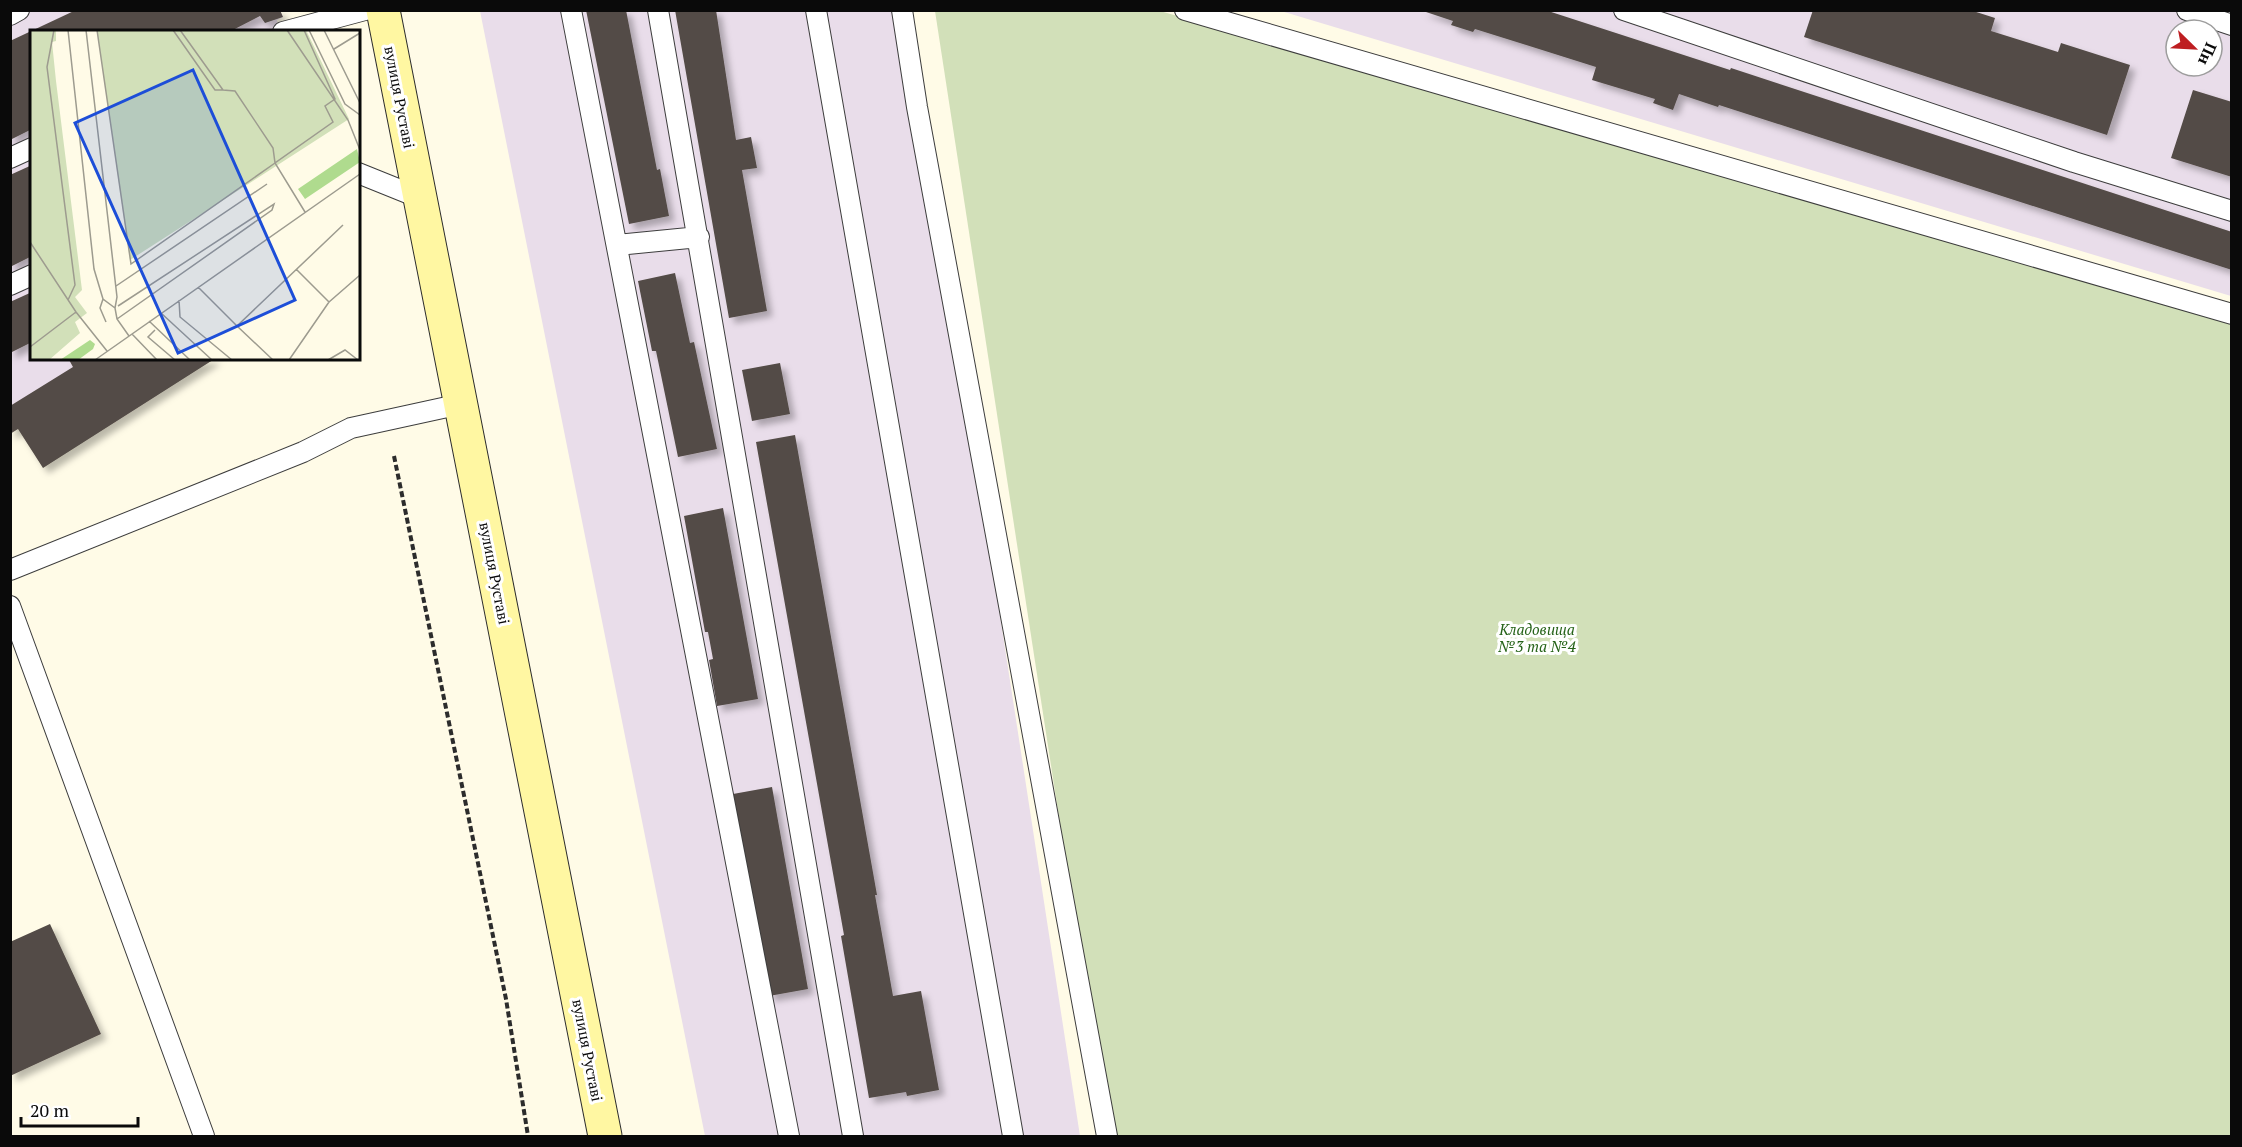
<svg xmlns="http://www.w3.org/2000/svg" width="2242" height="1147" viewBox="0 0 2242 1147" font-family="'PT Serif',serif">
  <defs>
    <filter id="shadow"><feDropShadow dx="5.5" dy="5.5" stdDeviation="3" flood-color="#0004"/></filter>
  </defs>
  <rect width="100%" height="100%" fill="#fffbe7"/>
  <path fill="#e9ddea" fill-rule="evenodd" d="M11,11H280L283,17L277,20L279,31L32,32V358L87,359L11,406Z
    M480,11H907L1080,1136H705Z
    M1281,11H2231V296ZM2176,30H2212V66H2176Z"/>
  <path fill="#d2e0b9" d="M935,11H1160L2231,317V1136H1108Z"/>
  <path fill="#534b46" filter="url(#shadow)" d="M76,10H280L283,17L265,23L260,16L229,32H32V129L10,140V41Z
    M586,10H626L657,170L660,169L669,216L629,224Z
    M675,10H716L736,140L751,137L757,168L742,170L767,311L729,318Z
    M1420,10H1545L1730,70L1731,68L2232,232V270L1719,105L1718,107L1679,94L1673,110L1653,103L1655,99L1592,80L1596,67L1475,29L1473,32L1451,25L1453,21Z
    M1813,10H1970L1995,18L1991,31L2058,52L2061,43L2130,65L2107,135L1804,37Z
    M2193,90L2232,102V177L2171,158Z
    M32,165V256L10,267V175Z
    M675,273L690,343L694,342L717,449L678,457L656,351H652L638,281Z
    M32,292V342L10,353V302Z
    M68,358H216L43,468L18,429L10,434V406L73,367Z
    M780,363L790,414L752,421L742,370Z
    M795,435L877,895H875L893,996L921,991L939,1090L907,1096L906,1092L869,1098L841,936L844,935L756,442Z
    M723,508L758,699L717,706L709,660L713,659L708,632H705L684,516Z
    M772,787L808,989L769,996L733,794Z
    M50,924L101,1034L10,1076V942Z"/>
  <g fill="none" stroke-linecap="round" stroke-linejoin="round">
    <defs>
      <path id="lane" d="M571,10L789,1136
        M658,10L853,1136
        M816,10L1013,1136
        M902,10L917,107L1107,1136
        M1185,10L2232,314
        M1624,10L2074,162L2232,211
        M2187,10L2232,25
        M10,15L19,10
        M283,32L365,10
        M10,158L32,148
        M358,173L420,198
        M617,245L699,237
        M10,285L32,275
        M10,570L303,452L351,428L461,404
        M10,606L204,1136"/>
      <path id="secondary" d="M383,10L605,1136"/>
    </defs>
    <use href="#lane" stroke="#3d3d3d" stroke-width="22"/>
    <use href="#secondary" stroke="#2c2c2c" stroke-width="35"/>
    <path stroke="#2c2c2c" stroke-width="4" stroke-dasharray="6 3" stroke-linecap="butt" d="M394,456L506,999L528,1136"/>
    <use href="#lane" stroke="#fff" stroke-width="20"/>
    <use href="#secondary" stroke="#fff7a2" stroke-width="33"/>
  </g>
  <g text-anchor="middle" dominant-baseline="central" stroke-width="6" stroke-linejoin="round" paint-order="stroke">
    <g font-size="15" fill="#0a0a0a" stroke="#fff">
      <text transform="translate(400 97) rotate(79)">вулиця Руставі</text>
      <text transform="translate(495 573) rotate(79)">вулиця Руставі</text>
      <text transform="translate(588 1050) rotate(79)">вулиця Руставі</text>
    </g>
    <g font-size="15" font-style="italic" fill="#266319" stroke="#fff">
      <text x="1537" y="629">Кладовища<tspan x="1537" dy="17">№3 та №4</tspan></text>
    </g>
  </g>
  <g transform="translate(30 30)">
    <rect width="330" height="330" fill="#fffbe7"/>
    <path d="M327,119L330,132L275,169L268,159ZM60,310L65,314L63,319L48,330H30Z" fill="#afdb8e"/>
    <path d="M0,0H26V11L22,12L26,51L52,260L45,267L57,283L45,292L50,303L19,330H0ZM67,0H276L319,89L100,230Z" fill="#d2e0b9"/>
    <path fill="none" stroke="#9d9b8f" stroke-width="1.5" d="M24,0L17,37L45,255L38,270M38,0L64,239L73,269L85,278M56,0L87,267L85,278L87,289L99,306M67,0L101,234L245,133L243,118L205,61L193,60L150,0M143,0L185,60H193M257,0L318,90L330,120M274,0L305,69L295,76L303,92L245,133L275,182M279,0L315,74L330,85M294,0L330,73M304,19L330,3M0,212L46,282L77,321M266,239L299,272L330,245M86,256L237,154M168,257L207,296L313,195M73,269L70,278L76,292M149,270L150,287L202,330M131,283L182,330M87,289L242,180L244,174L88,276M119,291L160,330M207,296L243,330M125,300L118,307L145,330M102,304L127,330M0,317L46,282M65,330L330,144M259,330L299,272M298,330L315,320L328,330"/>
    <path fill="#1d4ed8" fill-opacity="0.15" stroke="#1d4ed8" stroke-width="3" d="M163,40L265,270L148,323L45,93Z"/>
    <rect width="330" height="330" fill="none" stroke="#0a0a0a" stroke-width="3"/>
  </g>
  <rect width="2242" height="1147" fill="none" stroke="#0a0a0a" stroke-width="24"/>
  <g transform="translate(2194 48) rotate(114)"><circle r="28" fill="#ffffff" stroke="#9d9d9d" stroke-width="1.5"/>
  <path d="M0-4.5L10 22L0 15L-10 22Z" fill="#be1e21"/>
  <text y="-9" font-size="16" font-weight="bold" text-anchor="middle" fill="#0a0a0a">Пн</text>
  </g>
  <path d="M21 1117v9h117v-9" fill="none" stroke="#0a0a0a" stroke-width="3"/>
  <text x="30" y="1117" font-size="18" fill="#0a0a0a" stroke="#ffffff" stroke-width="4.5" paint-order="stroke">20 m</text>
</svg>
